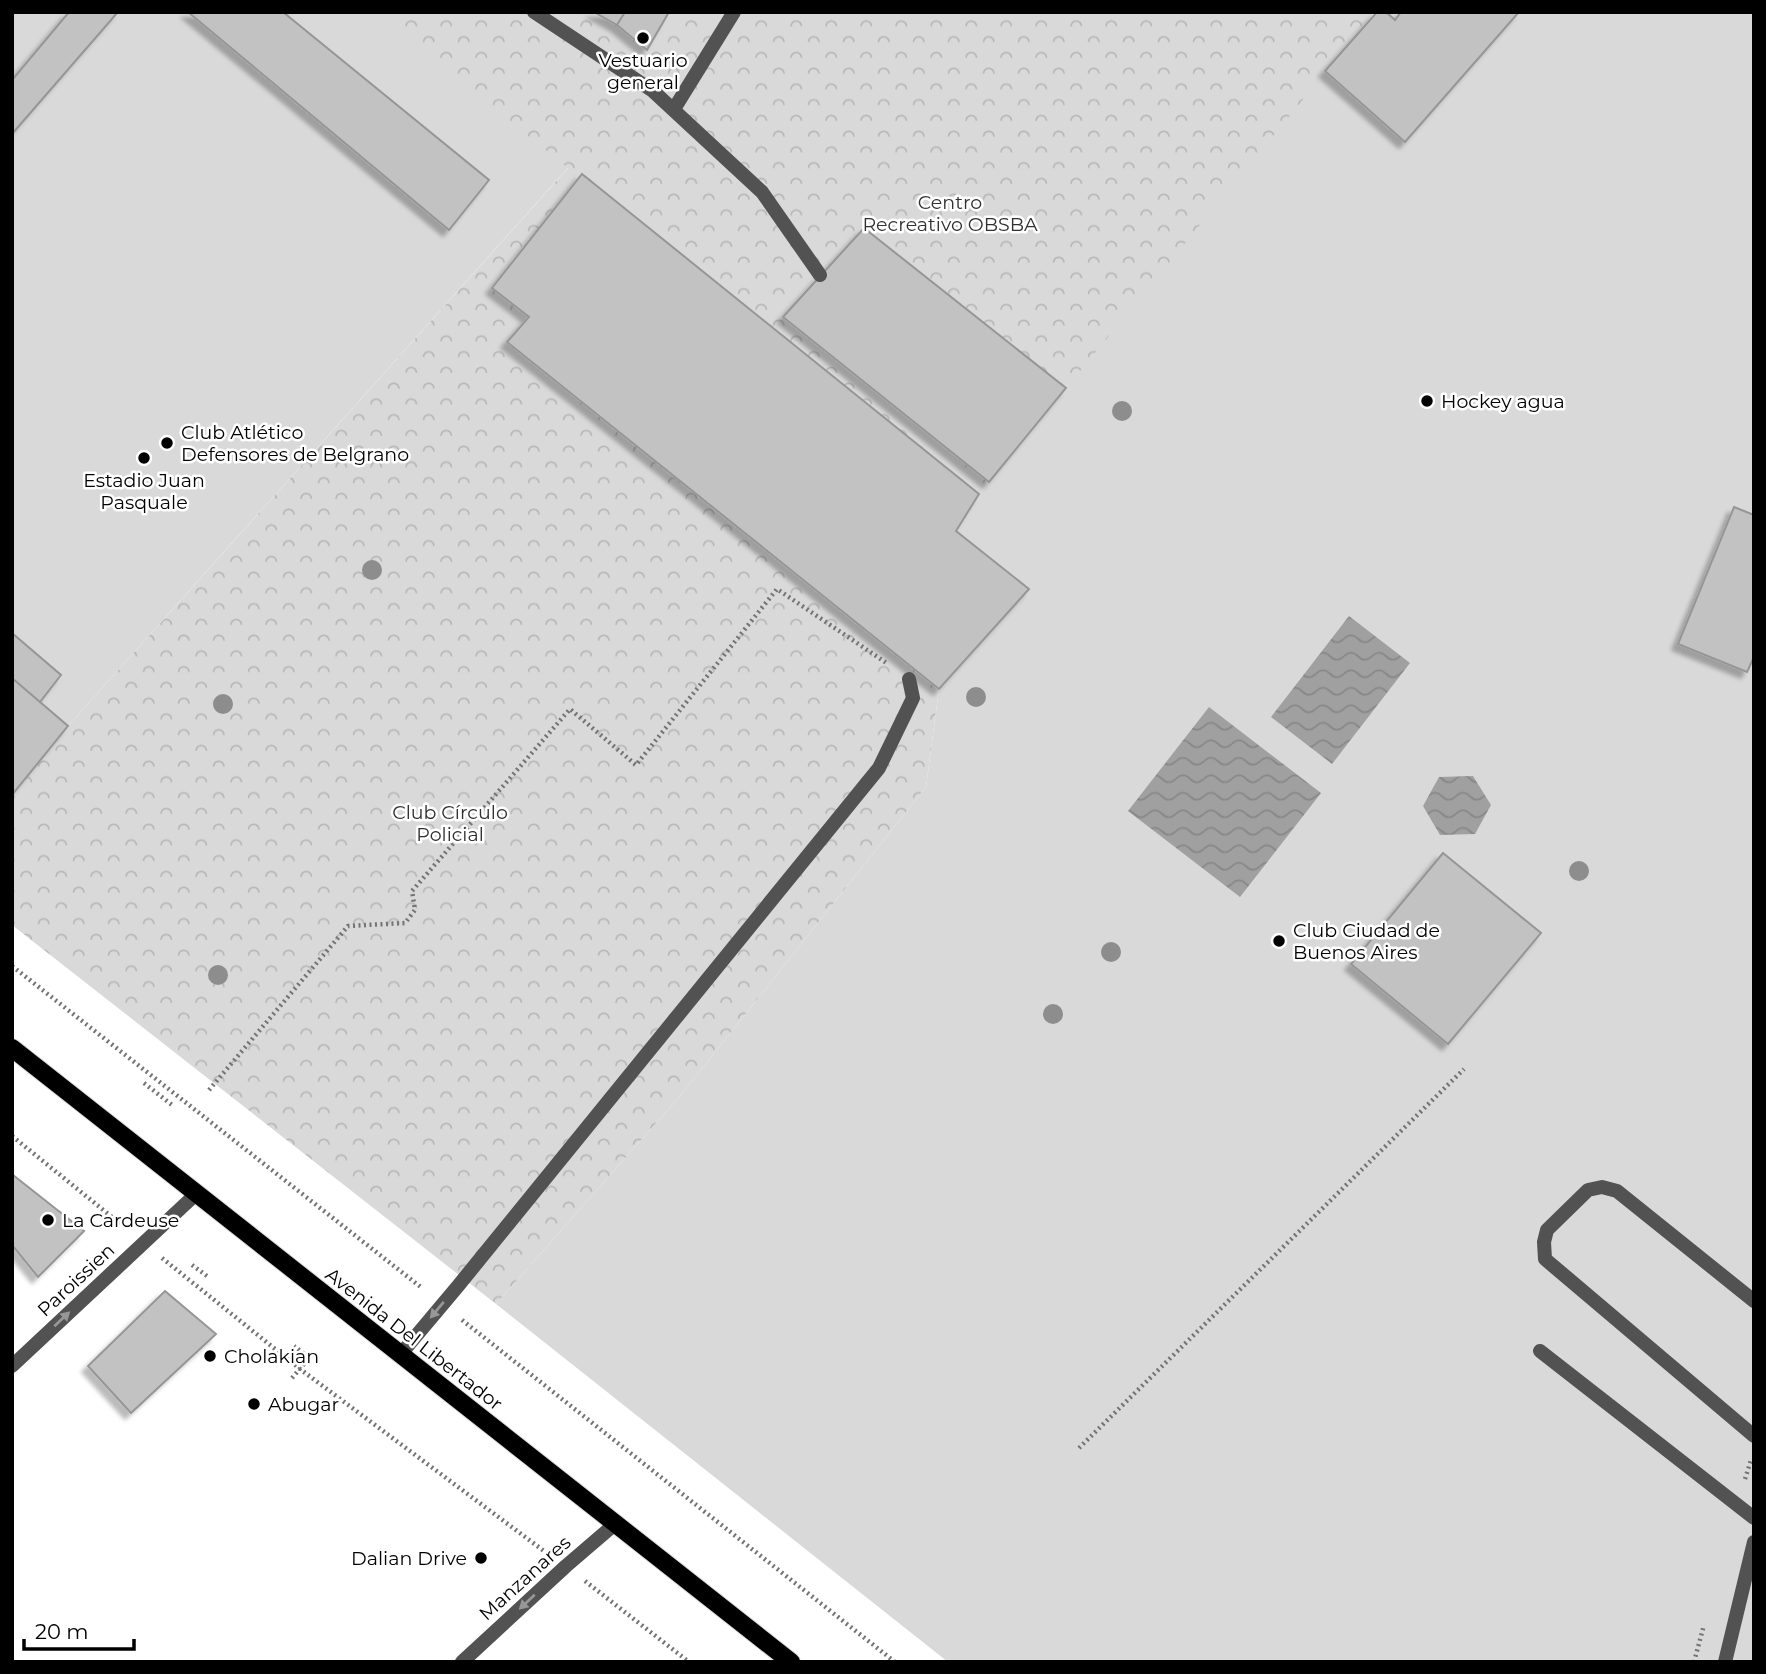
<svg xmlns="http://www.w3.org/2000/svg" width="1766" height="1674" viewBox="0 0 1766 1674" font-family="Montserrat,sans-serif">
  <defs>
    <pattern id="forest-crowns" width="20" height="18" patternUnits="userSpaceOnUse" patternTransform="scale(1.75)"><rect width="20" height="18" fill="#d9d9d9"/><path d="M2 6a3 3 0 1 1 6 0M12 15a3 3 0 1 1 6 0" fill="none" stroke="#b8b8b8"/></pattern>
    <pattern id="water-waves" width="16" height="10" patternUnits="userSpaceOnUse" patternTransform="scale(1.75)"><rect width="16" height="10" fill="#a0a0a0"/><path d="M0 5q4-4 8 0t8 0" fill="none" stroke="#888"/></pattern>
    <filter id="shadow"><feDropShadow dx="-6" dy="6" stdDeviation="2" flood-color="#0004"/></filter>
  </defs>
  <rect width="100%" height="100%" fill="#fff"/>
  <path fill="#d9d9d9" d="M12,12H382L574,161L68,726L12,795Z
    M1377,12H1754V1662H948L496,1304L681,1095L926,787L939,689L1029,589L956,531L979,494L1325,71Z"/>
  <path fill="url(#forest-crowns)" d="M373,12H1375L979,494L956,531L1029,589L939,689L926,787L681,1095L496,1304L12,925V795L68,726L568,168Z"/>
  <path fill="url(#water-waves)" d="M1349,616L1410,663L1332,764L1271,717Z
    M1209,707L1321,793L1240,897L1128,811Z
    M1473,776L1491,805L1475,834L1440,835L1423,806L1439,777Z"/>
  <path fill="#c2c2c2" stroke="#969696" stroke-width="2" filter="url(#shadow)" d="M69,12H118L12,134V80Z
    M188,12H283L489,180L449,230Z
    M594,12H625L617,25Z
    M625,12H669L647,50L617,25Z
    M1377,12H1386L1395,20L1401,12H1519L1405,142L1325,71Z
    M582,174L979,494L956,531L1029,589L939,689L507,342L529,317L492,288Z
    M864,228L1066,388L989,482L783,317Z
    M1734,507L1754,515V657L1747,672L1678,644Z
    M12,633L61,675L40,702L12,678Z
    M12,678L68,726L12,795Z
    M1443,853L1541,933L1448,1044L1351,964Z
    M13,1175L84,1231L38,1277L12,1245Z
    M165,1291L216,1334L131,1413L88,1366Z"/>
  <g fill="none" stroke-linecap="round" stroke-linejoin="round">
    <defs>
      <path id="primary" d="M12,1048L791,1662"/>
    </defs>
    <use href="#primary" stroke="#dbdbdb" stroke-width="20"/>
    <path stroke="#747474" stroke-width="4.5" stroke-dasharray="2 3.5" stroke-linecap="butt" d="M12,966L422,1288
      M144,1083L172,1105
      M209,1090L348,926L405,923L415,910L412,891L570,709L636,765L777,589L888,664
      M12,1136L123,1226
      M162,1258L300,1369L544,1551
      M192,1265L207,1276
      M462,1320L895,1662
      M292,1378L309,1358L294,1346
      M1079,1448L1464,1069
      M1745,1479L1751,1460
      M585,1581L689,1662
      M1694,1662L1704,1625"/>
    <path stroke="#525252" stroke-width="14" d="M534,12L653,91L762,192L820,275
      M674,109L734,12
      M1754,1301L1617,1191L1602,1187L1588,1190L1547,1230L1544,1242L1545,1259L1754,1436
      M1540,1351L1754,1518
      M400,1355L458,1286L879,768L913,698L909,679
      M1725,1662L1754,1542"/>
    <path stroke="#525252" stroke-width="14" d="M12,1366L196,1194
      M462,1662L566,1566L615,1524"/>
    <use href="#primary" stroke="#000" stroke-width="18"/>
  </g>
  <g fill="#8d8d8d">
    <circle cx="1122" cy="411" r="10"/>
    <circle cx="372" cy="570" r="10"/>
    <circle cx="976" cy="697" r="10"/>
    <circle cx="223" cy="704" r="10"/>
    <circle cx="1579" cy="871" r="10"/>
    <circle cx="1111" cy="952" r="10"/>
    <circle cx="218" cy="975" r="10"/>
    <circle cx="1053" cy="1014" r="10"/>
  </g>
  <defs><path id="oneway-solid" d="M-6-.8H1V-3.2L6.5 0L1 3.2V.8H-6Z" transform="scale(1.75)"/></defs>
  <g fill="#979797">
    <use href="#oneway-solid" transform="translate(437 1310) rotate(130)"/>
    <use href="#oneway-solid" transform="translate(62 1319) rotate(-43)"/>
    <use href="#oneway-solid" transform="translate(527 1602) rotate(137)"/>
  </g>
  <g fill="#000" stroke="#fff" stroke-width="2.5">
    <circle cx="643" cy="38" r="7"/>
    <circle cx="1427" cy="401" r="7"/>
    <circle cx="167" cy="443" r="7"/>
    <circle cx="144" cy="458" r="7"/>
    <circle cx="1279" cy="941" r="7"/>
    <circle cx="48" cy="1220" r="7"/>
    <circle cx="210" cy="1356" r="7"/>
    <circle cx="254" cy="1404" r="7"/>
    <circle cx="481" cy="1558" r="7"/>
  </g>
  <g text-anchor="middle" dominant-baseline="central" stroke-width="5" stroke-linejoin="round" paint-order="stroke">
    <g font-size="19" fill="#000" stroke="#fff" text-anchor="start">
      <text x="643" y="60" text-anchor="middle">Vestuario<tspan x="643" dy="22">general</tspan></text>
      <text x="1441" y="401">Hockey agua</text>
      <text x="181" y="432">Club Atlético<tspan x="181" dy="22">Defensores de Belgrano</tspan></text>
      <text x="144" y="480" text-anchor="middle">Estadio Juan<tspan x="144" dy="22">Pasquale</tspan></text>
      <text x="1293" y="930">Club Ciudad de<tspan x="1293" dy="22">Buenos Aires</tspan></text>
      <text x="62" y="1220">La Cardeuse</text>
      <text x="224" y="1356">Cholakian</text>
      <text x="268" y="1404">Abugar</text>
      <text x="467" y="1558" text-anchor="end">Dalian Drive</text>
    </g>
    <g font-size="19" fill="#303030" stroke="#fff">
      <text x="950" y="202">Centro<tspan x="950" dy="22">Recreativo OBSBA</tspan></text>
      <text x="450" y="812">Club Círculo<tspan x="450" dy="22">Policial</tspan></text>
    </g>
    <g font-size="19" fill="#000" stroke="#fff">
      <text transform="translate(76 1280) rotate(-43)">Paroissien</text>
      <text transform="translate(414 1339) rotate(38)">Avenida Del Libertador</text>
      <text transform="translate(525 1578) rotate(-42)">Manzanares</text>
    </g>
  </g>
  <rect width="1766" height="1674" fill="none" stroke="#000000" stroke-width="28"/>
  <path d="M24 1639v10h110v-10" fill="none" stroke="#000000" stroke-width="3.5"/>
  <text x="35" y="1639" font-size="21" fill="#000000" stroke="#ffffff" stroke-width="5" paint-order="stroke">20 m</text>
</svg>
